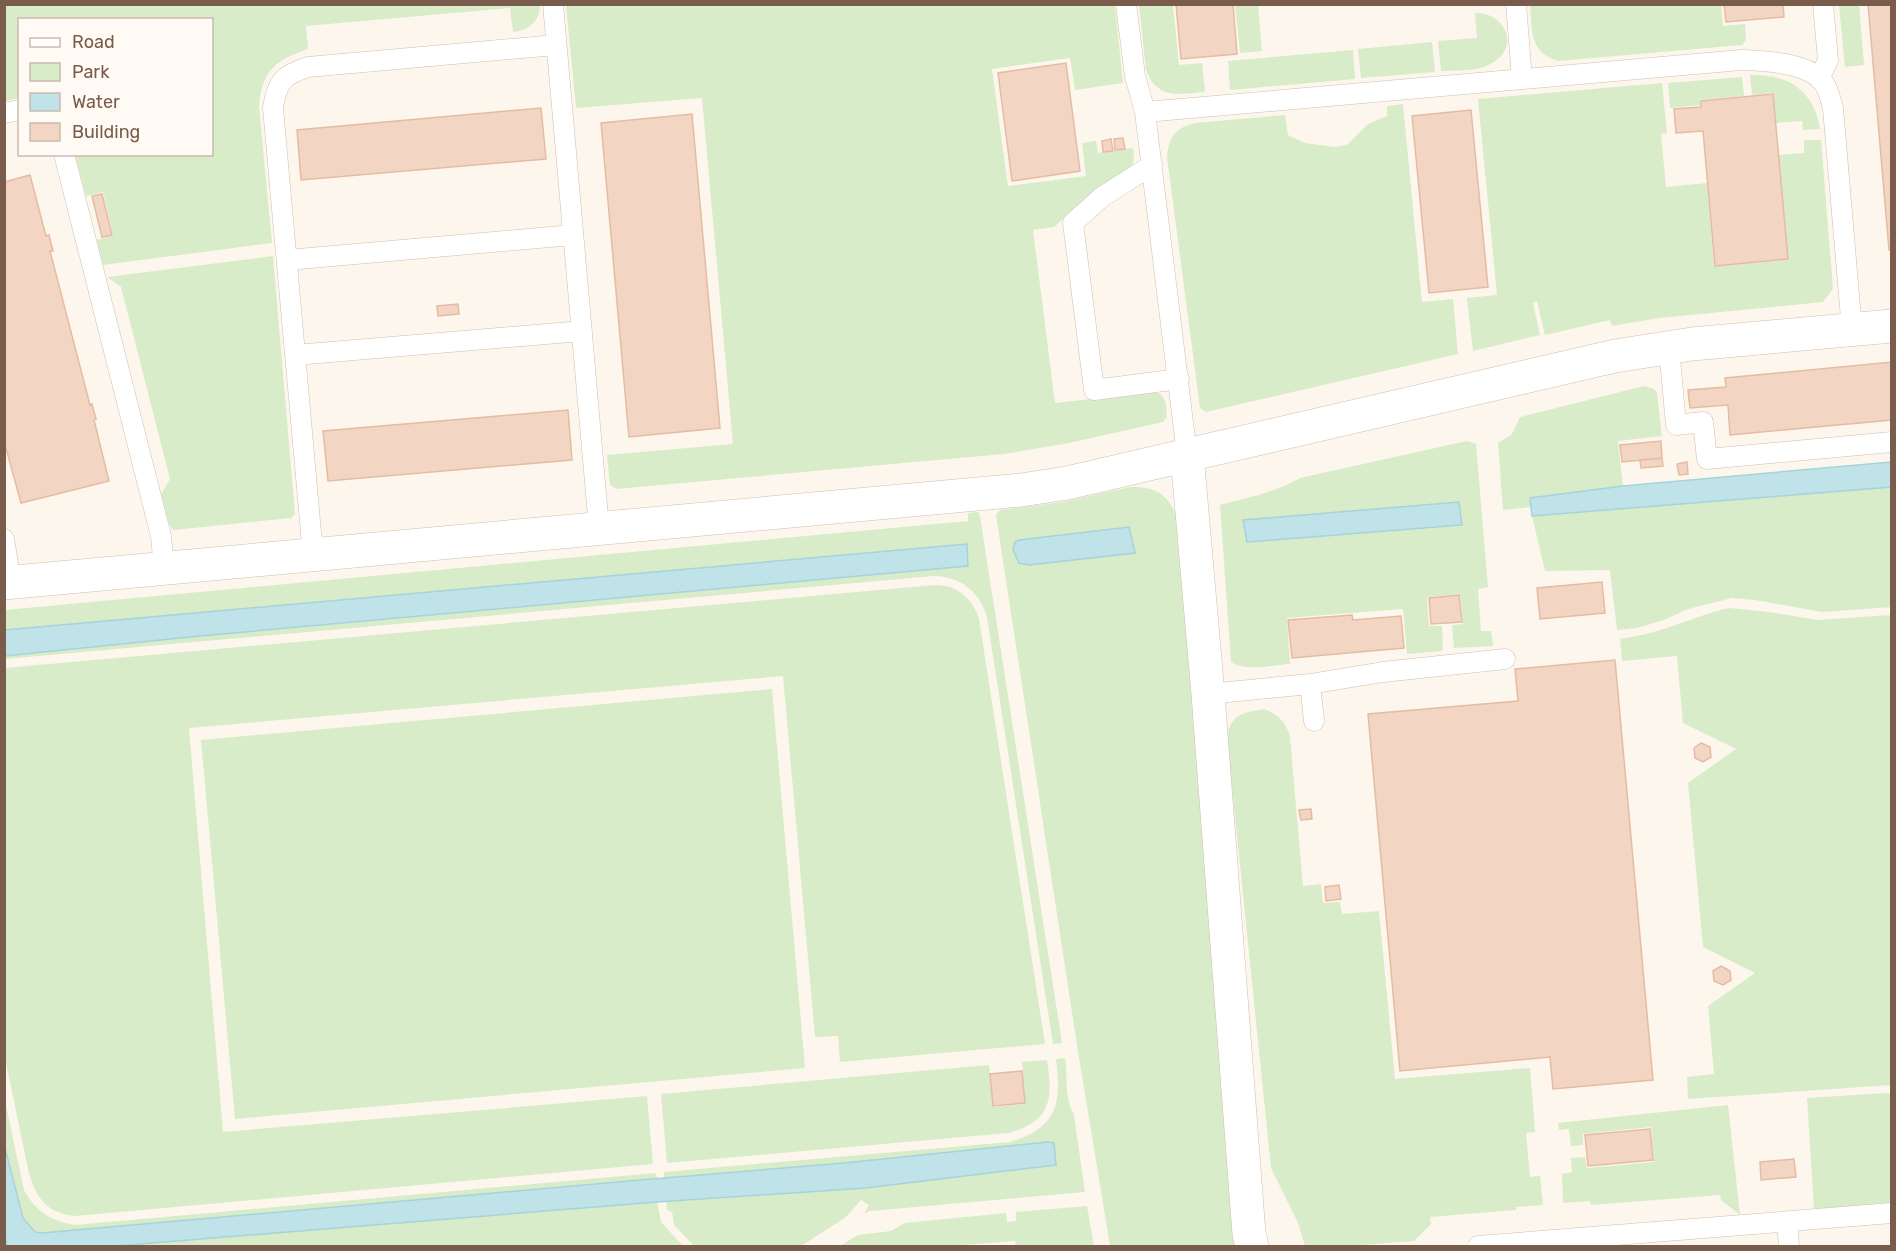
<svg xmlns="http://www.w3.org/2000/svg" width="1896" height="1251" viewBox="0 0 1896 1251" font-family="Rubik,sans-serif">
  <rect width="100%" height="100%" fill="#fdf6ec"/>
  <path fill="#d8ecc9" fill-rule="evenodd" d="M5,4H540C540,22 529,30 513,32L510,8L306,26L308,49C276,60 262,70 259,106L272,243L103,265L97,240L113,235L103,192L86,196L75,155L212,154V20H20L19,98L5,101Z
    M566,5H1115L1123,83L1075,90L1070,58L992,69L1008,186L1086,176L1082,143L1096,141L1098,153L1133,148L1134,159L1132,166L1095,190L1054,227L1033,230L1055,403L1155,392C1167,395 1166,406 1167,417L1163,422L1069,443L1004,454L616,489L610,485L607,455L733,444L702,98L576,108Z
    M1139,5H1173L1179,65L1202,63L1205,92C1179,94 1157,100 1146,70Z
    M1235,5H1258L1262,51L1240,53Z
    M1530,5H1721L1723,26L1745,24L1746,40L1742,45L1558,61C1529,52 1532,30 1530,5Z
    M1839,5H1859L1864,65L1845,67Z
    M1475,13C1505,12 1521,47 1492,63C1478,72 1458,70 1441,71L1438,41L1477,38Z
    M1432,42L1435,72L1361,78L1358,49Z
    M1353,50L1355,79L1230,90L1228,61Z
    M1750,75C1788,74 1814,90 1820,129L1803,130L1802,121L1776,123L1773,93L1752,95Z
    M1742,77L1744,96L1700,100V105L1670,108L1668,83Z
    M1662,83L1667,133L1661,134L1666,187L1707,183L1714,266L1788,260L1779,155L1804,153V140H1821L1833,289L1823,302L1659,318L1612,326L1610,320L1545,335L1537,301L1533,303L1540,335L1473,351L1467,298L1497,295L1478,99Z
    M1403,104L1422,302L1453,299L1458,354L1206,412L1200,408L1167,157C1169,137 1175,128 1195,123L1285,115L1288,135L1305,143L1334,147L1347,145L1368,124L1387,116V106Z
    M273,256L295,514L291,518L173,530L169,524L161,494L170,479L121,287L107,277Z
    M1644,386L1654,389L1657,393L1662,436L1618,441L1623,486L1530,498L1531,507L1503,510L1498,443L1512,434L1520,417Z
    M1467,441L1476,444L1488,587L1478,589L1481,631H1491L1493,646L1454,648L1452,625L1463,624L1460,594L1427,597L1429,626H1442L1443,649L1442,651L1407,654L1403,609L1287,618L1290,664C1271,665 1248,672 1231,662L1220,505C1247,498 1276,492 1300,478ZM1459,502L1462,526L1247,542L1243,521Z
    M1130,487C1156,486 1170,495 1178,521L1236,1246H1110L1077,1045L996,515L1000,510L1061,502ZM1129,527L1134,553L1029,565L1019,563Z
    M1891,487V607L1822,612L1755,600L1732,598L1688,609L1664,620L1636,628L1617,630L1610,570L1545,571L1532,516Z
    M978,512L980,516L1062,1043L1053,1044L987,617C980,592 960,576 934,576L5,659V656L200,636L968,566L967,544L5,630V610L968,521V513Z
    M935,585C957,584 973,599 979,619L1045,1044L840,1062L838,1036L815,1037L783,676L189,728L223,1132L647,1096L653,1164L75,1216C45,1213 35,1196 28,1169L4,1053L5,668Z
    M1729,608L1769,612L1818,620L1891,615V1085L1688,1099L1687,1077L1714,1074L1708,1006L1755,973L1703,947L1688,783L1736,749L1683,723L1677,656L1622,661L1620,639C1639,636 1658,632 1675,625C1694,619 1710,612 1729,608Z
    M772,689L805,1068L235,1119L201,740Z
    M1264,709C1279,715 1286,722 1290,737L1303,886L1321,884L1323,903L1340,902L1342,914L1379,911L1395,1079L1530,1068L1535,1132L1526,1133L1530,1177L1540,1176L1543,1205L1516,1207V1210L1430,1217L1431,1224L1414,1241L1350,1246H1305L1298,1223L1271,1168L1227,738C1231,713 1243,713 1264,709Z
    M1065,1058C1068,1078 1064,1096 1074,1115L1085,1192L870,1211L864,1214L869,1205L861,1200L846,1217L801,1246H694L674,1225L672,1212L667,1210L666,1202L866,1188L914,1181L844,1163L664,1178V1172L1010,1142C1057,1128 1062,1104 1056,1059Z
    M1047,1060C1053,1098 1052,1122 1008,1133L667,1163L661,1094L989,1065L993,1107L1025,1104L1022,1062Z
    M1886,1093L1891,1094V1203L1814,1209L1807,1098Z
    M4,1096L24,1190C36,1212 51,1221 75,1225L656,1173L657,1178L42,1233L35,1232L23,1218L5,1148Z
    M1728,1105L1740,1215L1721,1200L1720,1195L1591,1205L1590,1201L1563,1203L1562,1174L1572,1172L1571,1158L1585,1157L1587,1168L1654,1162L1651,1127L1583,1134V1145L1571,1146L1569,1129L1559,1130L1558,1123Z
    M657,1202L661,1222L683,1246H116Z
    M1087,1206L1094,1246H1016L1015,1241L953,1246H840L858,1235L891,1231L905,1223L1006,1213L1007,1222L1016,1221V1212Z"/>
  <path fill="#bfe3e8" stroke="#a5d3da" stroke-width="1.5" d="M1891,462V487L1532,516L1530,498L1623,486Z
    M1459,502L1462,525L1247,542L1243,520Z
    M1129,527L1135,553L1029,565L1019,563L1013,550L1015,542L1019,540Z
    M967,544L968,566L200,636L5,656V630Z
    M1048,1142L1054,1143L1056,1165L866,1188L657,1202L116,1246H7L5,1237V1148L23,1218L35,1232L42,1233L640,1180L844,1163Z"/>
  <path fill="#f3d5c3" stroke="#e6bba3" stroke-width="1.5" d="M1176,4H1233L1237,54L1181,59Z
    M1724,4H1783L1784,17L1726,22Z
    M1868,4H1892V249L1889,250Z
    M1066,63L1080,171L1012,181L998,73Z
    M1773,94L1788,259L1715,266L1703,131L1676,133L1674,109L1701,107V101Z
    M541,108L546,159L301,180L297,130Z
    M1471,110L1488,287L1429,293L1412,116Z
    M692,114L720,428L629,437L601,123Z
    M1123,138L1125,149L1115,150L1114,139Z
    M1111,139L1113,151L1103,152L1102,141Z
    M30,175L46,236L49,235L53,251H50L90,405L92,404L96,419L94,420L109,481L21,503L4,441V182Z
    M102,194L112,235L102,237L92,196Z
    M458,304L459,314L438,316L437,306Z
    M1892,362V420L1730,435L1728,405L1690,408L1688,390L1726,387L1725,378Z
    M568,410L572,460L328,481L323,431Z
    M1661,441L1662,458L1622,462L1620,445Z
    M1662,458L1663,466L1641,468L1640,460Z
    M1687,462L1688,474L1679,475L1677,464Z
    M1602,582L1605,613L1540,619L1537,588Z
    M1459,595L1462,622L1431,624L1429,598Z
    M1352,615L1353,620L1401,616L1404,648L1292,658L1288,620Z
    M1615,660L1653,1080L1553,1089L1550,1057L1400,1071L1368,714L1518,701L1515,669Z
    M1701,743L1710,747L1711,757L1703,762L1695,758L1694,748Z
    M1311,809L1312,819L1301,820L1299,810Z
    M1339,885L1341,899L1326,901L1325,887Z
    M1721,966L1730,971L1731,980L1723,985L1714,981L1713,971Z
    M1022,1071L1025,1103L993,1106L990,1074Z
    M1650,1129L1653,1160L1588,1166L1585,1135Z
    M1794,1159L1796,1177L1761,1180L1760,1162Z"/>
  <g fill="none" stroke-linecap="round" stroke-linejoin="round">
    <defs>
      <path id="lane" d="M553,4L599,528
        M1126,4L1135,76L1145,112L1187,455
        M1516,4L1522,79
        M1819,79L1828,60L1823,4
        M1145,112L1741,60C1765,61 1811,62 1825,85C1829,92 1831,101 1833,108L1852,330
        M4,113L20,110
        M64,154L161,536L164,568
        M1152,165L1102,197L1073,223L1094,390L1179,379
        M287,260L573,235
        M1669,348L1676,425L1703,422L1707,459L1892,442
        M295,355L582,331
        M4,539L11,582
        M313,555L273,108C277,82 283,75 308,67L556,45
        M1310,684L1314,721
        M1208,694L1310,684L1383,672L1505,659
        M1787,1222L1789,1246
        M1478,1246L1892,1213"/>
      <path id="street" d="M1187,455L1208,694L1249,1234L1252,1246
        M4,583L1021,490L1067,483L1615,356L1692,344L1892,326"/>
    </defs>
    <use href="#lane" stroke="#d1beb0" stroke-width="21"/>
    <use href="#street" stroke="#d1beb0" stroke-width="34"/>
    <use href="#lane" stroke="#fff" stroke-width="20"/>
    <use href="#street" stroke="#fff" stroke-width="33"/>
  </g>
  <rect width="1896" height="1251" fill="none" stroke="#7a5c4d" stroke-width="12"/>
  <rect x="18" y="18" width="195" height="138" fill="#fffaf3" stroke="#cabbb1" stroke-width="1.5"/>
  <rect x="30" y="38" width="30" height="9" fill="#ffffff" stroke="#cabbb1" stroke-width="1.5"/>
  <text x="72" y="48" font-size="18" fill="#7a5c4d">Road</text>
  <rect x="30" y="63" width="30" height="18" fill="#d8ecc9" stroke="#cabbb1" stroke-width="1.5"/>
  <text x="72" y="78" font-size="18" fill="#7a5c4d">Park</text>
  <rect x="30" y="93" width="30" height="18" fill="#bfe3e8" stroke="#cabbb1" stroke-width="1.5"/>
  <text x="72" y="108" font-size="18" fill="#7a5c4d">Water</text>
  <rect x="30" y="123" width="30" height="18" fill="#f3d5c3" stroke="#cabbb1" stroke-width="1.5"/>
  <text x="72" y="138" font-size="18" fill="#7a5c4d">Building</text>
</svg>
